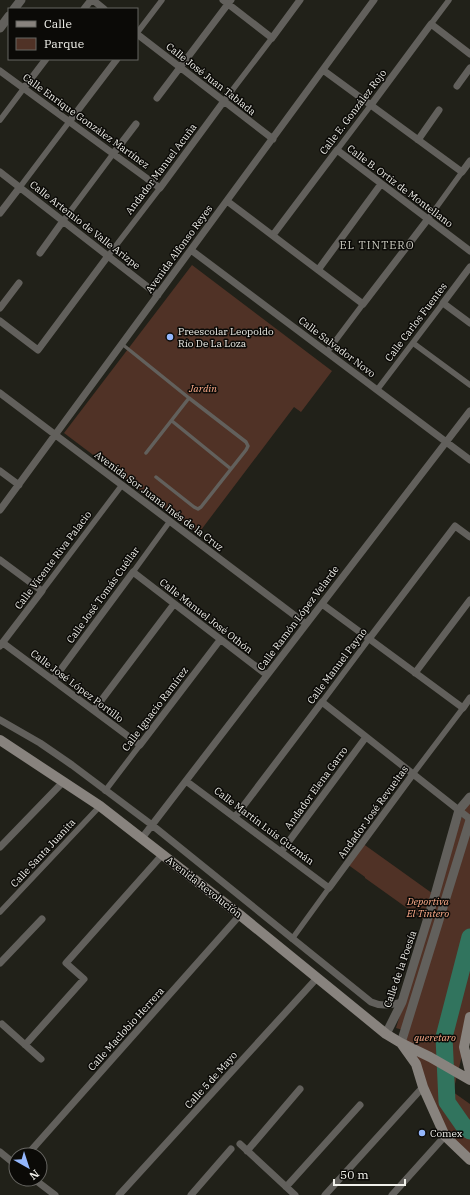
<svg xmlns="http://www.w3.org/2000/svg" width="470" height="1195" viewBox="0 0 470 1195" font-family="'IBM Plex Serif',serif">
  <rect width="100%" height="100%" fill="#212119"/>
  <path fill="#503226" d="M192,265L332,371L301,412L294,407L198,534L64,433Z
    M470,802V818L403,1030L396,1028L428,923L365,878V877L347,864L362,843L436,896L463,813Z
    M470,827V1023L453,1092L470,1104V1160L445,1136L401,1043Z"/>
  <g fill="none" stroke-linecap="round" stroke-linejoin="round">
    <path stroke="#31745e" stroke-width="17" d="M470,937L444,1037L447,1102L463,1125L470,1131"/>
    <path stroke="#62605c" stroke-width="3.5" d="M122,344L189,398L146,453
      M172,421L231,469
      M156,477L194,507L198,509L201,507L246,450L248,446L246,442L189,398"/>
    <path stroke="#62605c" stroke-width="5.5" d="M431,24L449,0
      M137,33L162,0
      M224,101L272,38
      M0,120L24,88
      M337,150L371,105
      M20,187L69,122
      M428,219L462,172
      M63,221L113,154
      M108,256L160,188
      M413,343L470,385
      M327,352L363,304
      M377,390L443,303
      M133,572L170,521
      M42,591L122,485
      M322,702L369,639
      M413,774L463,708
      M105,791L140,745
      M0,912L100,806
      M292,939L329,888"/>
    <path stroke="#62605c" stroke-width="7" d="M93,0L104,9
      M223,0L272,38L300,0
      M84,9L91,0
      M137,34L273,139
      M323,70L462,172L470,161
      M0,71L160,188L224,101
      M457,86L470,68
      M24,88L46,59
      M157,98L231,0
      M371,105L431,24L470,54
      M69,122L117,59
      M418,140L439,110
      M113,154L136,124
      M0,172L158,295
      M227,201L363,304L428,219
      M0,213L20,187
      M273,235L337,150L470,251
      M191,250L470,460
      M40,253L63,221
      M470,267L443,303L470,323
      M318,270L381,184
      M0,308L19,283
      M0,321L38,350L108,256
      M0,393L306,624
      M0,471L19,485
      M0,510L374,0
      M0,560L42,591L0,646
      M322,604L463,708L470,698
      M369,639L455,526L470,537
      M3,643L140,745L220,640
      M415,673L470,600
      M53,680L133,572L267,675
      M94,710L174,604
      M0,720L40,743L72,765L152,825L371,1002C382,1007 390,1005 402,1002
      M186,781L329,888L413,774
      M235,817L322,702L470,819
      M142,838L470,411
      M0,847L63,782
      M281,852L366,737
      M0,963L42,919
      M2,1024L41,1059
      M25,1045L84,979L66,963L163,854
      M240,1144L295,1195
      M247,1151L300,1089
      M0,1152L16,1165
      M27,1155L240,915
      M34,1179L55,1195
      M286,1187L360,1105
      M119,1195L317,978
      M191,1195L231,1149
      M325,1195L423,1087
      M392,1195L445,1136"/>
    <path stroke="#62605c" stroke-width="9" d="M14,9L21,0
      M0,28L9,16
      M386,1034L402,1002L435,895L459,810L470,797
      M401,1043L470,820"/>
    <path stroke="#88837e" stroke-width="10" d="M0,740L100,806L240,915L386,1034L401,1043L430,1057L470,1080
      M470,1017L464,1047L470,1072
      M401,1043L416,1064L423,1087L445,1136L470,1160"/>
  </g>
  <g fill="#94b7fd" stroke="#0b0a07" stroke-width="1.5">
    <circle cx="170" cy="337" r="4"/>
    <circle cx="422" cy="1133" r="4"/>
  </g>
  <g text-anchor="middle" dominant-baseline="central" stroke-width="3" stroke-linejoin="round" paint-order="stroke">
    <g font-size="10" fill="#f1f1eb" stroke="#0b0a07">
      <text transform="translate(211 79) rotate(38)">Calle José Juan Tablada</text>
      <text transform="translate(353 112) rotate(-53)">Calle E. González Rojo</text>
      <text transform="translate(86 121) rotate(36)">Calle Enrique González Martínez</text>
      <text transform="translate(161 169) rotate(-53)">Andador Manuel Acuña</text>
      <text transform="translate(400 186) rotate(37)">Calle B. Ortiz de Montellano</text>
      <text transform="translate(85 225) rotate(38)">Calle Artemio de Valle Arizpe</text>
      <text transform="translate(179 249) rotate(-54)">Avenida Alfonso Reyes</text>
      <text transform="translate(416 322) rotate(-53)">Calle Carlos Fuentes</text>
      <text transform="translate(337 347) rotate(37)">Calle Salvador Novo</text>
      <text transform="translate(159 501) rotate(37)">Avenida Sor Juana Inés de la Cruz</text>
      <text transform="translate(53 560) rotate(-53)">Calle Vicente Riva Palacio</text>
      <text transform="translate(103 595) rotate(-54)">Calle José Tomás Cuéllar</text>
      <text transform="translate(206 616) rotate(38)">Calle Manuel José Othón</text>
      <text transform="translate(298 618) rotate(-53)">Calle Ramón López Velarde</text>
      <text transform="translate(337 666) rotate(-53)">Calle Manuel Payno</text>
      <text transform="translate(77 686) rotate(37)">Calle José López Portillo</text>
      <text transform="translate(155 709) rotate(-53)">Calle Ignacio Ramírez</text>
      <text transform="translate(316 788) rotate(-54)">Andador Elena Garro</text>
      <text transform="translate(373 812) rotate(-54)">Andador José Revueltas</text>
      <text transform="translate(264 826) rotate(37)">Calle Martín Luis Guzmán</text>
      <text transform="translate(43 853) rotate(-47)">Calle Santa Juanita</text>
      <text transform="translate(204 887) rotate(38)">Avenida Revolución</text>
      <text transform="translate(400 969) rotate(-71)">Calle de la Poesía</text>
      <text transform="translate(126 1029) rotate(-48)">Calle Maclobio Herrera</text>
      <text transform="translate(211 1080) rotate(-48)">Calle 5 de Mayo</text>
    </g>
    <g font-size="10" fill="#f1f1eb" stroke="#0b0a07" text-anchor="start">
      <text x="178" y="331">Preescolar Leopoldo<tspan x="178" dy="12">Río De La Loza</tspan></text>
      <text x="430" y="1133">Comex</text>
    </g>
    <g font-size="10" font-style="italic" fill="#ffad8c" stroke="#0b0a07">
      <text x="203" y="388">Jardin</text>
      <text x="428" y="901">Deportiva<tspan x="428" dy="12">El Tintero</tspan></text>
      <text x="435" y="1037">queretaro</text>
    </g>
    <g font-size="11" letter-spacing="1" fill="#ccccc1" stroke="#0b0a07">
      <text x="377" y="245">EL TINTERO</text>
    </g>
  </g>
  <rect x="8" y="8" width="130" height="52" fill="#0b0a07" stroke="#676662"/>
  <rect x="16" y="21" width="20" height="6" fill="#88837e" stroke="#676662"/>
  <text x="44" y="28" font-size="12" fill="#f1f1eb">Calle</text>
  <rect x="16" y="38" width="20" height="12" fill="#503226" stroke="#676662"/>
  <text x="44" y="48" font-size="12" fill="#f1f1eb">Parque</text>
  <g transform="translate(28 1167) rotate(141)"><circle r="19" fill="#0b0a07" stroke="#676662"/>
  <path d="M0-3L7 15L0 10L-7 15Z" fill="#94b7fd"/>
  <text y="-6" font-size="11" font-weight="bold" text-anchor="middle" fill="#f1f1eb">N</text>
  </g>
  <path d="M334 1179v6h71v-6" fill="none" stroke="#f1f1eb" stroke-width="2"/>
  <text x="340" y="1179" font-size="12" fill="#f1f1eb" stroke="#0b0a07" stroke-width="3" paint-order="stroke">50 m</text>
</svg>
